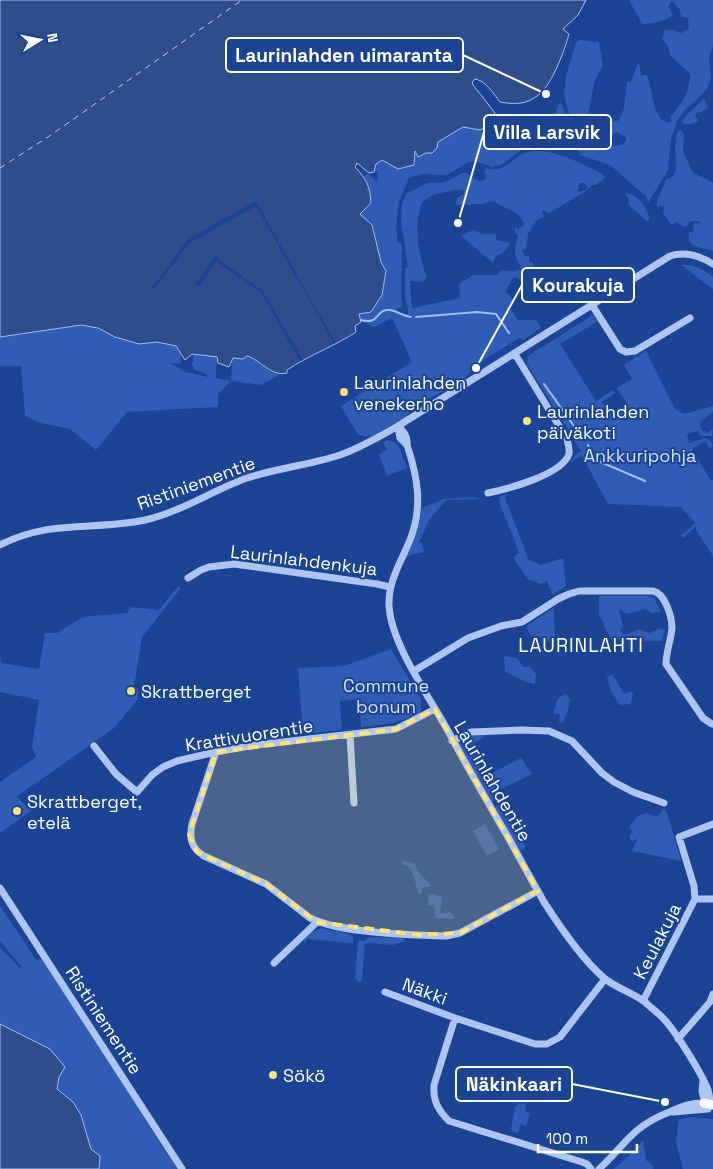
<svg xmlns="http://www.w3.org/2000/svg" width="713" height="1169" viewBox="0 0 713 1169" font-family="'Space Grotesk',sans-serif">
  <rect width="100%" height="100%" fill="#1b4396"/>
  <path fill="#2f5cb4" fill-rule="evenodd" d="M629,0H713V46L709,56L711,78L707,89L683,112L677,121L671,139L668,170L648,203L646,196L641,192L610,165L580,155L564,95L566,76L576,42L580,40L599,42L603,65L594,83L589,110L588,132L600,147L622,145L626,141V137L617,132L609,137L605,134L607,120L618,121L624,109L627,82H631L637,66L639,64L641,75H647C652,88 653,120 668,123L672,121L670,117C682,104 690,92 690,74L670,55L668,46L662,39L665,30H673L681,33L689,29L688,18L681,17L680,10L672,1L668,6L673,15C663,23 653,23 642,24Z
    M473,85L515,137L517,148L520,151L501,165L492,167L475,161L468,162L447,175L422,174L409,178L399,201L396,226L398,243H401L402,248L401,300L403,307L397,309L399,313L408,314V309L405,298V268L408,267L401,221L402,203L407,193L427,183L445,182L464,172L479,181L485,180L486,175L484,171L486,168C504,175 513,156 528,152C551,147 583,164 603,174L605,178L596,185H592L589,189L584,183H580L578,187L580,188L577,190V192L589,189L548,214L547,211L545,212L544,209L542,214L545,216L534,222L536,224L533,225L528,234L526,249L522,250L525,256L529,255V262H532L534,266L524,271L532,284L524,285L517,277L513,278L505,292L511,296L514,303L510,308L518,320H536L541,328L523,340L519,338L479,363L462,381L411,409L407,416L371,437L358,435L341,406L412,362L392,318L374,327L359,320L355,166L364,177L367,173L377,182L378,171L369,173V156ZM453,190H464V194L457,198L456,205L482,204L494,201C505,210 521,210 524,226L518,229L515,227V233L518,235C514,252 513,252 522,269L512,271L502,270L497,275H473L459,284L460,298L412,308L410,281L422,282L427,278C418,252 413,228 422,202L433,195Z
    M704,99L708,107L702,112L696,113L695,116L699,121L692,124H684L682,121L687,114Z
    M560,102C569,118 565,121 558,137L553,138L547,130L551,125Z
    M681,130L684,135L683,150L692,172L713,183V251L694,246L689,241V232H693L694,223L701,224L699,221L689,222L688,226L683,227L677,222L672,225L663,213L664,206H657V201L666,180L674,175L676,168L675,149L677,132Z
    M625,193C638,194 646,207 650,219L646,221C641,214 633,210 628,204L629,200Z
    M473,230L483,234H496V240L511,243L503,253L496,256L493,263L461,236Z
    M681,265C693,264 703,269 713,277V289Z
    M35,314L181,344V363H170L185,372L208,377L206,374L195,370L192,365L195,350L217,349L216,378L231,381L233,340L282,373L261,385L231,381L218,394V407L127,412L96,450L70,429L40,423L25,416L21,366H0V325Z
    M593,315L597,322L560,344L596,401L613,390L615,393L602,402L611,414L628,404L616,388L632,379L624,365L646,351L675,409L684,414L713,406V412L700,422L701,424L700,425L703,431H705L707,433L713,429L712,436H701L697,431L687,434L689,443L706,438L710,441L713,445L710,449L705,441L692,449L711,481L713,480V556L696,530V526L683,538L681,536L695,523L681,507L608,504L582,456L570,462L577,453L581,451L527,364L528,356Z
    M388,440L395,442L399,447L407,468L387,476L379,454L387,450L383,442Z
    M508,494L505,498L529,560L541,565L563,558L566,586L553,595L547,581L541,584L528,579L513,558L519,552L501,507L499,499L500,496Z
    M473,497L482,499L446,500L429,520L419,543H422L424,552L410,555L405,560L417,532L422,508L444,499Z
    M178,586L181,588L142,637L134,687L138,688V699L113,729L16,797L32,810L0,833V782L36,757L32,747L39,700L0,692V656L1,663L39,669L45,633H57L79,619L90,616L127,613L131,607L159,610Z
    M599,596H648L654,598L661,612L651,613L646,609L626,614L621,609L619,610L623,627L620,631L625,635L639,629L649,633L659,629L665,630L662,641C645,641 629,639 611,640L599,614Z
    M554,608L555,647L544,639L531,636L526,626Z
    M391,649L421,699V712C398,723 386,725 361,727L359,699L340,701L342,730L303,734L298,668L344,666Z
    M504,656L517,658L523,667H530L536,674L535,684C523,682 516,676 505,672Z
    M612,674L624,694L631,691L633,693L631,704L620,705L611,692L607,677Z
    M566,694L570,699L568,711L563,723L559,722L560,715L553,713L558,698Z
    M487,735L469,747L486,776L521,758L532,774L495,792L498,799L492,802L459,743L460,740L468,736Z
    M501,803L526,847L520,851L495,807Z
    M664,808L669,818L681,861L632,851L637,840L635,839L633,841L630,840V835L633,832L629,827L638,816L646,813L657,817Z
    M485,824L499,849L487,856L473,831Z
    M403,861L415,863L417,871L431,885L429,887H423L421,894H418C415,883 415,867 402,864Z
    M433,894L442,897L440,913L450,912L455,917L454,919L435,918L434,905H428L429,895Z
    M0,906L37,961L40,959L43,960L177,1169H0V948L21,969V966L0,941Z
    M321,928L350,934L353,937V943L307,939L305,944L303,939L311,931L313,932Z
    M369,937L404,938L405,941L393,945L365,943L362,981L360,982L356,980L355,976L358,940L364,941Z
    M520,1103L526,1105L525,1112L530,1113L526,1126L521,1124L518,1133L512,1131L511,1129L515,1107Z
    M693,1117L713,1119V1169H683L676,1142L679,1119Z
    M643,1140L646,1160L653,1166V1169H614L634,1151Z"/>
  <path fill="#304d8b" stroke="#a1bef2" d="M0,0H586L578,15L563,29L569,34C564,52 551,89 534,98C524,105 512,104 500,102C493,93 486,81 475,79L472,82L473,85L495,113L491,124L480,130L463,127L438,142L437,148L432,153H426L418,157L415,151L414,165L398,169L382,160L376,164L374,172L369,173L357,163L355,167C367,180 370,186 371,203L360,214L372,225L381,262L386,271L382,295L371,312L359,314L361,322L355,326L356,332C335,346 309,355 287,370V373C271,377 261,360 247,356L243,359L233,358L229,367L218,363L217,357L192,354L185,360L176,346L157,342L139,344L115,337L98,328L81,325L0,337Z
    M0,1024L50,1049L65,1067L59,1077L57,1089L73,1102L81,1115L91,1149L100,1156L99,1169H0Z"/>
  <path fill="#1b4396" d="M256,201L335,342L334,344L256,206L190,243L154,289L152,288L188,239Z
    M216,255L219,257L218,259L263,291L303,360L300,361L261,293L216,261L199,287L195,284Z"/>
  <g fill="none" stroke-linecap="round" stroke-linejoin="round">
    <path stroke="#a1bef2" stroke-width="2" d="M416,317L477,312L496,314L509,333
      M361,320C380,325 375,310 388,310C395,309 401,316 411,317
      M544,384L579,433
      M588,445L596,460L645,481"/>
    <path stroke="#bacff6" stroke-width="1" stroke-dasharray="6 5" stroke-linecap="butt" d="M0,168L51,135L242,0"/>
    <path stroke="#aec5f0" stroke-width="7" d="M592,305L620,349L626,352L635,351L690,318
      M398,426C404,432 408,436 407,445C418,478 423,507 410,540C401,562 388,581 389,606C391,643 428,695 447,729C466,765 487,801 508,837C520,859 532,881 544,902C560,927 582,959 604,978C616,988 633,993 645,1002C650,1007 657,1012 662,1017C675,1030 702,1074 708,1090C710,1096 710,1103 708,1109
      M398,427L400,438L407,445
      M488,493C507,489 562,475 569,454C570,449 568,444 567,439L515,354
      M0,545C51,519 93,531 145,520C181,512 213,490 247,478C277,468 310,465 340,455C360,448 379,437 398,426L670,256C686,251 700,256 713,264
      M188,578L201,570L209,567L234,564L377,584L390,587
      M414,671L468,638L501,626L522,622L558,599L569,594L579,591H653C665,593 672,617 672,628C671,640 666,652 666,664L703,718L712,724
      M350,735L354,803
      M452,741L471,732L522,730L549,731L572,741L602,773L614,782L633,792L664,803
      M94,746L116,774L137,792L152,775L163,767L177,761L216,752L256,745L396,729L435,709
      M216,752L192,824C189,838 191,848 204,856L266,884L310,918C340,933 411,935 446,936L460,933L538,891
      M0,888L182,1169
      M695,899H713
      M274,963L317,922
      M385,992L455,1018
      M643,1001L695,899L694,886L679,837L713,824
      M678,1039L710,1002L713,994
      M703,1081L702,1091L706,1107
      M673,1112L708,1109
      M591,1169L587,1164L582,1162L449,1121C438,1110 433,1101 434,1085L455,1018L535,1044H547L560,1037L605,979
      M599,1169C625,1145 632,1127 667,1113C681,1107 688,1103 704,1103"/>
    <path stroke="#f7f9ff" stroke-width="9" d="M704,1103L713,1105"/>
  </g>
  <path fill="#ffe46d" fill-opacity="0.2" stroke="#ffe46d" stroke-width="4" stroke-dasharray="10 6" stroke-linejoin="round" d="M435,709L538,891L460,933L420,935L317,922L266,884L197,852L189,835L216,752L396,729Z"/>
  <g fill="#ffe46d" stroke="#1b4396" stroke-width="2">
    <circle cx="344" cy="392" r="5"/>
    <circle cx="527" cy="421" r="5"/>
    <circle cx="131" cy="691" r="5"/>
    <circle cx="17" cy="811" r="5"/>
    <circle cx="273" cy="1075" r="5"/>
  </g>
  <g text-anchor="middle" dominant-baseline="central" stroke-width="4" stroke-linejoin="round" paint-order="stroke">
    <g font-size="18" fill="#fff" stroke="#1b4396" text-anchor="start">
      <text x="354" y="382">Laurinlahden<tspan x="354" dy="21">venekerho</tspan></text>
      <text x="537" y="411">Laurinlahden<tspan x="537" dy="21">päiväkoti</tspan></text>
      <text x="141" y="691">Skrattberget</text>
      <text x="27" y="801">Skrattberget,<tspan x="27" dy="21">etelä</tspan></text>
      <text x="283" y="1075">Sökö</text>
    </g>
    <g font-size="18" fill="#d5e2fb" stroke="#1b4396">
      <text x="640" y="455">Ankkuripohja</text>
      <text x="386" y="685">Commune<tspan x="386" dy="21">bonum</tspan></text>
    </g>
    <g font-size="18" fill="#fff" stroke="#1b4396">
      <text transform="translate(196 483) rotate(-20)">Ristiniementie</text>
      <text transform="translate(304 560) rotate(7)">Laurinlahdenkuja</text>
      <text transform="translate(249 735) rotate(-9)">Krattivuorentie</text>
      <text transform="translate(493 781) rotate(60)">Laurinlahdentie</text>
      <text transform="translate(657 941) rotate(-63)">Keulakuja</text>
      <text transform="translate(425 991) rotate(20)">Näkki</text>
      <text transform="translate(104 1020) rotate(57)">Ristiniementie</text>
    </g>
    <g font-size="19" letter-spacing="1" fill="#fff" stroke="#1b4396">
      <text x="581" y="645">LAURINLAHTI</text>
    </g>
  </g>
  <path fill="none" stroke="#fff" stroke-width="2" d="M546 94L463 55M458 223L484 132M476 368L522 285M665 1102L572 1084"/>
  <g fill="#fff" stroke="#1b4396" stroke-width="2">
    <circle cx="546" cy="94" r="5"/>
    <circle cx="458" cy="223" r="5"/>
    <circle cx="476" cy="368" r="5"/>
    <circle cx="665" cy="1102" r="5"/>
  </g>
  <g fill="#1b4396" stroke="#fff" stroke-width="2">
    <rect x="226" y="38" width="237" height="34" rx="5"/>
    <rect x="484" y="115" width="127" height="34" rx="5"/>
    <rect x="522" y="268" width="112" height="34" rx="5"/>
    <rect x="456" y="1067" width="116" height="34" rx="5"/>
  </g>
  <g font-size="19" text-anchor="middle" font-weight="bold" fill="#fff">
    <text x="344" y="62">Laurinlahden uimaranta</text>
    <text x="547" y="139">Villa Larsvik</text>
    <text x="578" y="292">Kourakuja</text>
    <text x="514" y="1091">Näkinkaari</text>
  </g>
  <g transform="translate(40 40) rotate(80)" stroke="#1b4396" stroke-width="4" paint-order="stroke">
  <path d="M0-4L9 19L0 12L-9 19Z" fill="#ffffff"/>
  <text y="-8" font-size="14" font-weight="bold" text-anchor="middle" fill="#ffffff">N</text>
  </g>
  <path d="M538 1144v8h99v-8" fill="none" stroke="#ffffff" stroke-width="2.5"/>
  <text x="546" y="1144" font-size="15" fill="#ffffff" stroke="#1b4396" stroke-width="4" paint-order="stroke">100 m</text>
</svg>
